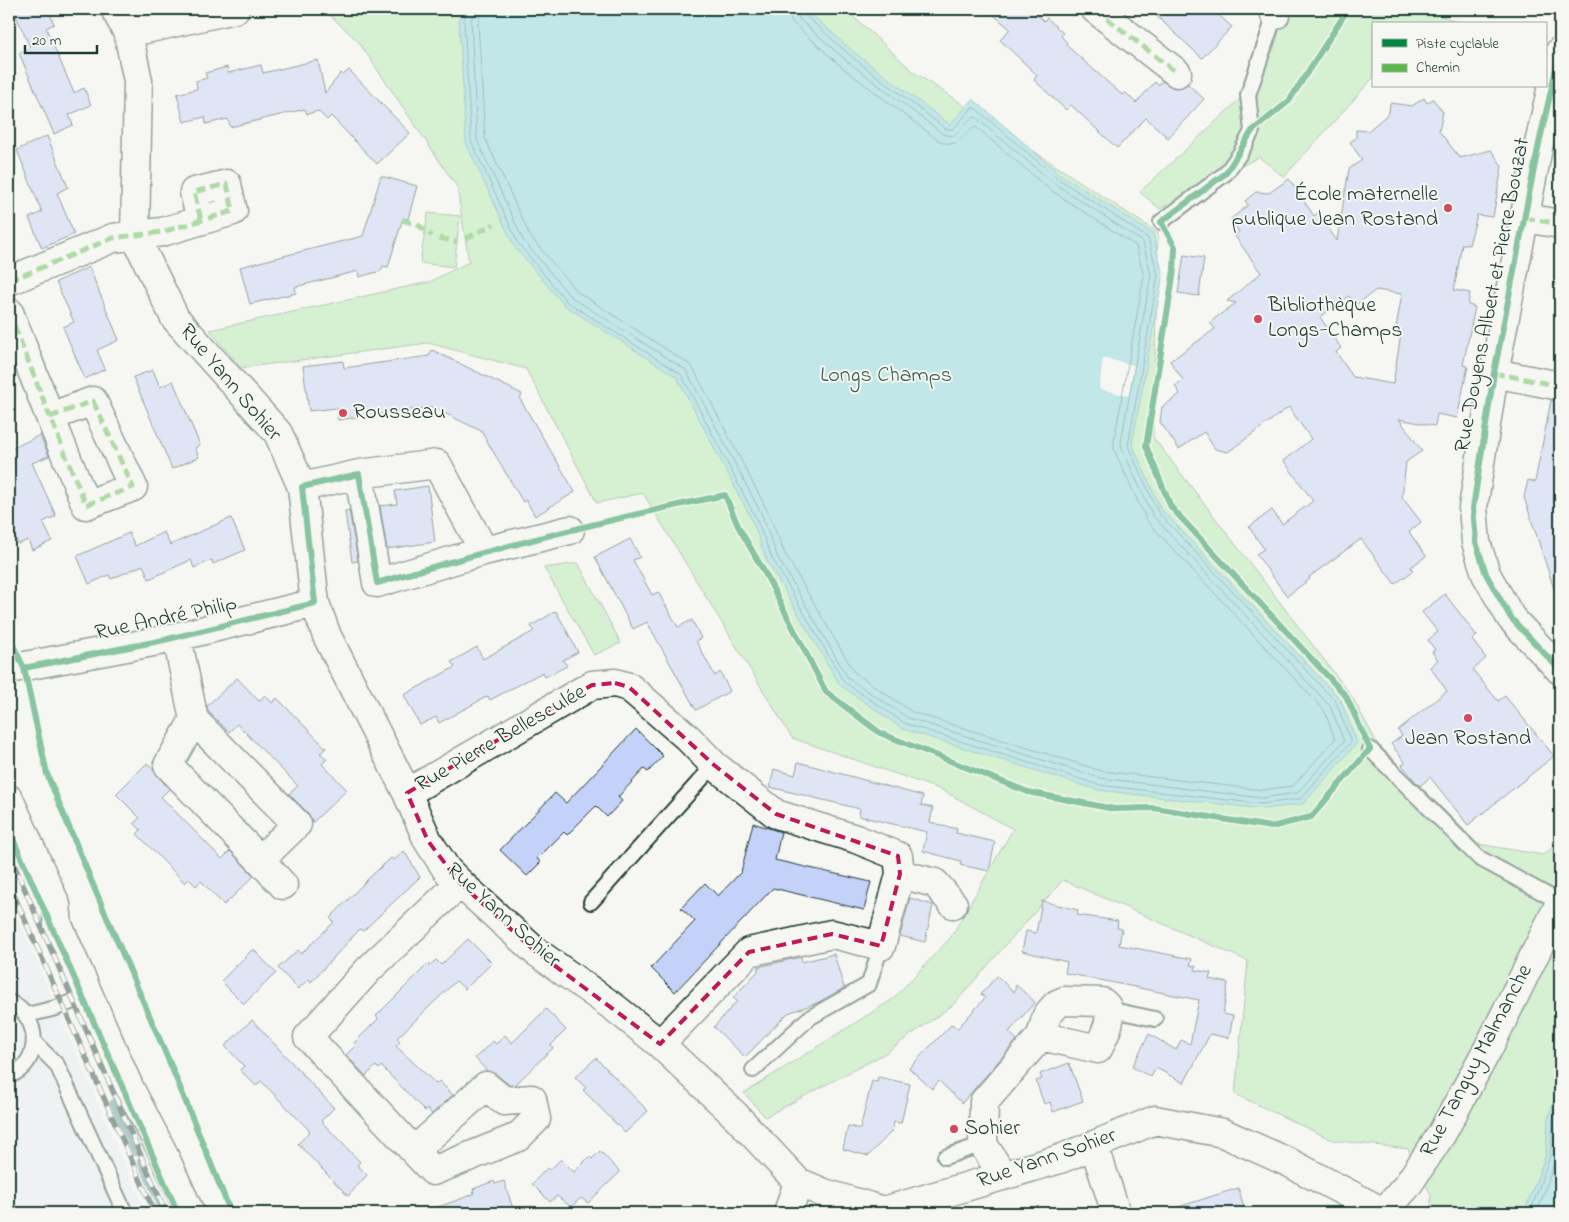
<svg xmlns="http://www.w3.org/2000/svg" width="1569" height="1222" viewBox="0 0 1569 1222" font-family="'Indie Flower',sans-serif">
  <rect width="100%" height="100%" fill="#f6f6f2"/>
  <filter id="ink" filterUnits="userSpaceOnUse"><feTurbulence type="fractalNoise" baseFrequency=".02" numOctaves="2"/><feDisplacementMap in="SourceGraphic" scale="10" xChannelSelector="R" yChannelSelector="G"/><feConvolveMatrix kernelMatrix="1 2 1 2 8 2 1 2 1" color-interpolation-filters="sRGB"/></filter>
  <g filter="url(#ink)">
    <path fill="#e7ebf4" d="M9,897L56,1008L146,1213H9Z"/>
    <path fill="#b0e8ac" stroke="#689270" d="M323,9H845L915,73L1158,233L1153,437L1351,695L1377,743L1478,844L1543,855L1560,842V1081L1548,1119L1546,1155L1524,1213H1431V1195L1408,1149L1332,1140L1235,1094L1248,961L1063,880L953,1005L884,1054L765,1117L744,1093L893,999L951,937L1013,829L942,790L792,738L643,493L597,503L526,369L428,343L241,368L210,330L429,282L469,262L457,187L358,41Z
      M1285,9H1425L1462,24H1373V78L1284,177L1259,157L1160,209L1140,192L1240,99L1274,49Z
      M428,213L460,216L454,267L420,263Z
      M578,563L621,643L594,655L544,568Z"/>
    <path fill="#83d4dc" stroke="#5b9899" d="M464,9H805L855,53L950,125L973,99L1060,174L1153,234L1163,275L1132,444L1161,509L1340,699L1357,743L1303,804L1263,809L1098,790L903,729L840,685L767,561L752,520L677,377L564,305L514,246L466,143L459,19Z
      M1560,1081V1213H1524L1546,1155L1548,1119Z"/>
    <path fill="#f6f6f2" d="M1103,358L1134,365L1129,396L1099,389Z"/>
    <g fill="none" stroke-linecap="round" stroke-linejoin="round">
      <path stroke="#477977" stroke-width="1" d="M468,9L464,20L471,141L518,243L567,302L681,374L756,518L772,558L844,682L906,724L1099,785L1262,804L1300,799L1351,742L1336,702L1158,512L1128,446L1158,275L1148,238L1057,178L975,108H972L953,129H946L852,57L804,14L802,9
        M474,9L471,21L477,140L523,240L571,297L686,370L762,515L777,556L848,678L908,718L1100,778L1262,798L1297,793L1344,741L1330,706L1153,516L1122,449L1121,442L1151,275L1143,242L1054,183L975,117C963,120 960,142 943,134L848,62L799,19L796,9
        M482,9L478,23L485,138L530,236L576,291L692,366L768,512L784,552L854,672L912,712L1102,771L1262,790L1293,786L1335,739L1324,710L1147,521L1114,450V441L1144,276L1136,246L1049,189L976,127C961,132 960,152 938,140L843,68L794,24L790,18L788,9
        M1530,1213L1550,1156L1553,1120L1560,1093
        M1537,1213L1556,1158L1560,1116"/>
      <path stroke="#5b9899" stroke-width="8" d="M114,1103L136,1152
        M141,1161L165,1213"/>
    </g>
    <path fill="#c4d1f8" stroke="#1f3d34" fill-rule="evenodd" d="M13,9H48L54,24L46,28L74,93L84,88L91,105L69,115L73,125L54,134L19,53L30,47Z
      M987,9H1030L1044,21L1047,18L1063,33L1061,36L1067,43L1066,45L1122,95L1125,92L1136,103L1155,82L1158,85L1162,81L1175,88L1188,84L1204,99L1168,138L1146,118L1117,148L1071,105L1066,110L1034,80L1037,75L1000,40L1010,29Z
      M1149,9H1212L1232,27L1202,58Z
      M318,60L325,93L341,73L343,75L349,70L410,133L377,164L331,116L327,120L318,111L307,114L305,109L230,127L228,119L206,124L205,117L184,122L177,94L197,89L196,81L207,78L205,73L227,67L228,73L261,65L263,73Z
      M1424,98L1427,103L1433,99L1443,112L1439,131L1460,158L1491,150L1502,166L1493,217L1477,215L1469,245L1462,244L1454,290L1470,293L1468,305L1475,307L1463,365L1468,366L1457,418L1437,414L1435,426L1399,419L1422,451L1406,462L1402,497L1421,522L1409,532L1426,556L1411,567L1413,571L1395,584L1361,539L1309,577L1310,579L1287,596L1256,554L1264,549L1249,527L1272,510L1282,524L1313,501L1284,461L1311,439L1289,407L1228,452L1215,449L1204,432L1179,449L1160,422L1162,407L1180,394L1175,386L1183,380L1170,361L1215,329L1210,322L1236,303L1227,301L1261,273L1235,236L1239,232L1231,219L1248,205L1245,201L1256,192L1269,193L1289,179L1314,216L1318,213L1337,241L1349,169L1362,160L1350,142L1356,138V130L1368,131L1389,113L1390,103L1412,106ZM1376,290L1402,294L1395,333L1401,334L1393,384L1353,377L1336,352L1341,348L1320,317L1349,296L1356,305Z
      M47,136L68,187L57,193L74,234L42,248L29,218L42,212L17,150Z
      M381,176L417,186L408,219L403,218L388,267L383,266L381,271L359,277L358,271L295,287L296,293L250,304L240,267L363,236Z
      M1184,255L1204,258L1199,296L1178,293Z
      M89,267L119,340L97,350L105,369L85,379L63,327L74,322L56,282Z
      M432,350L522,394L520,399L575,492L535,516L526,500L523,502L481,431L432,407L338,420L337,408L309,411L303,366L343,361L344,368L429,356Z
      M153,370L160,387L173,381L200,445L195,448L199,457L172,469L133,377Z
      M1551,400L1560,401V594L1556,595L1524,497L1528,480L1535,482Z
      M40,435L49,456L32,463L56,516L43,522L52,541L32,550L28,540L18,544L9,524V450Z
      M428,486L435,542L387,549L380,506L397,504L395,491Z
      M349,510L358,561L352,562L345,511Z
      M231,518L245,550L213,564L212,560L194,568L191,560L149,579L143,565L111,579L109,575L89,584L77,556L129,533L135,546L164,532L170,545Z
      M630,539L640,557L633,560L652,595L658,592L678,627L692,620L701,638L696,641L715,676L720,672L730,691L696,710L647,622L633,629L595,557Z
      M1445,594L1477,636L1472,640L1486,658L1473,670L1498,701L1505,696L1554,756L1468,825L1430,777L1420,786L1415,781L1402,765L1405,762L1391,744L1402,736L1398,730L1447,691L1430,667L1438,660L1432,652L1435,650L1428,640L1438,632L1422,612Z
      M556,611L578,652L563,660L567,666L545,677L543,672L490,700L488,696L439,723L436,717L420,725L404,695L455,667L451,662L477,647L483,659L534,631L531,626Z
      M237,678L259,701L265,695L272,703L277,698L326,748L320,753L327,759L322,764L347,790L313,822L308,813L289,794L298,786L237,724L229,732L208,711L207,706Z
      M636,729L663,756L648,772L644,769L618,797L622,801L607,817L596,806L567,835L564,832L537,859L541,862L527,876L500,850L555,793L566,803Z
      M798,762L923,796L921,805L933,808L930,822L957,829L956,833L995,842L989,871L960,865L961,861L923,851L927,832L859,816L860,809L770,787L774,769L795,775Z
      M147,763L169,789L161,797L222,859L230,851L254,876L224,905L201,881L196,886L189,879L185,883L137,834L141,830L134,823L140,818L116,794Z
      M753,823L781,832L775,860L871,882L864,910L773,888L675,992L651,968L695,921L681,908L705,883L718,896L741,872Z
      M404,851L420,877L363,931L360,929L311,982L309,979L298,989L278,968L298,950L301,954L334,922L330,918L371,876L391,858L394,860Z
      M910,898L933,905L925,942L900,936Z
      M1042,901L1078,910L1077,915L1118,921L1117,928L1122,929L1119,945L1192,959L1190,965L1196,966L1195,970L1211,973L1209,979L1228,983L1223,1014L1233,1016L1229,1038L1210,1034L1184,1083L1156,1068L1151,1077L1132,1067L1149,1034L1176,1050L1181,1040L1190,1044L1199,1000L1065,973L1067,962L1022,951L1026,931L1036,933Z
      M468,939L492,963L465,989L456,981L397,1038L400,1042L396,1046L436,1084L439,1081L453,1095L432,1114L427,1109L425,1111L381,1066L379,1069L376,1066L366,1076L346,1055L356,1045L354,1043L378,1019L376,1016L427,965L429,966L436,960L441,965Z
      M253,949L276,973L244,1004L221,981Z
      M834,954L844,988L817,1003L788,1013L745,1057L714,1027L737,1001L733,998L758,971V967L801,957L802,962Z
      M997,976L1014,992L1016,985L1035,1002L1009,1032L1017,1040L962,1103L939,1081L932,1089L909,1068L952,1024L957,1029L985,998L981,994Z
      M546,1009L566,1030L551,1045L553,1048L515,1085H509L496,1074L487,1071L475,1058L493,1041L496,1044L505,1035L512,1043Z
      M252,1020L334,1108L321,1121L360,1162L357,1165L367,1175L348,1196L298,1144L310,1131L261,1081L256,1086L240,1070L244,1066L225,1046Z
      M596,1058L648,1111L625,1133L583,1090L586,1088L575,1077Z
      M1069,1063L1083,1101L1053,1112L1050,1102L1044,1104L1036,1081L1042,1079L1040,1074Z
      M878,1077L910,1084L901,1123L894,1122L892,1131L868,1156L843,1149L848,1126L860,1129L872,1081L877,1082Z
      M600,1151L620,1172L588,1203L581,1198L571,1207L557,1196L550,1202L532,1184L547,1168L550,1170L561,1159L574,1172L589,1157L592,1159Z
      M494,1181L495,1184L504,1181L513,1209L500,1213H427V1211L474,1194L473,1189Z
      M1238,1188L1246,1213H1173L1172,1209Z"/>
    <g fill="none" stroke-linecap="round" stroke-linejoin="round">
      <defs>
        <path id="service" d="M1161,222L1226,173L1241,152L1252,131L1248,95L1275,15
          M1370,749L1479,858L1560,902
          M591,902L714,765
          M9,1002C41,1016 43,1063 9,1076
          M1108,1009L1155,1019
          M27,1015L56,1008L89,995
          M34,1042L57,1065L125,1213
          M753,1070L809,1018L869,984L881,946
          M945,1157L983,1144"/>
        <path id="minor" d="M115,9L128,33L138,81L135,236L175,318L278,433L302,487L315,603L327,636L407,793L428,841L447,870L460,883L535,951L615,1008L660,1044L736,1116L798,1182L824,1193L884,1211L1060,1159L1155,1120L1223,1133L1290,1163L1383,1212
          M1095,9L1177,73
          M1275,15L1277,9
          M128,33L235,9
          M1525,218L1560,224
          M9,281L113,238L162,232L233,211L227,184L194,192L201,220
          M9,312L50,417
          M1494,373L1560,386
          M93,401L133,487L86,505L50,417Z
          M359,474L437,464L484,551
          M302,487L359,474L377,583L484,551L570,530
          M177,637L194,720L168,765L260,860L297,824L194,720
          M9,669L164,640L315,603
          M407,793L592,685L615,683L629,687L688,738L714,765L776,814L856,839L898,856L900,874L881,946L832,934L749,952L660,1044
          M260,860L283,885
          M900,874L935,883L953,904
          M1094,1145L1116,1213
          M414,1151L433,1171L518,1137L536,1119L532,1099L504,1101L486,1086L414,1151L308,1037L368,970L460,883
          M1003,1176L983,1144L984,1102L1041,1036L1047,1015L1057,1004L1064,1001L1102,1002C1118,1013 1104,1035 1098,1049L1041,1036
          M788,1213L798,1182"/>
        <path id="tertiary" d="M1560,51L1538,148L1494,373L1473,508L1476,542L1486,574L1511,618L1560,670
          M1383,1213L1407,1186L1441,1135L1491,1043L1560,903"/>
        <path id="secondary" d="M9,799L56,905L58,925L129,1087L161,1149L190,1213"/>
      </defs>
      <use href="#service" stroke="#1f3d34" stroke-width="18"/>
      <use href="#minor" stroke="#1f3d34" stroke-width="31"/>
      <use href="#tertiary" stroke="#1f3d34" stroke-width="31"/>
      <use href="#secondary" stroke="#1f3d34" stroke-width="31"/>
      <use href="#service" stroke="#f6f6f2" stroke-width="14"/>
      <use href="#minor" stroke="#f6f6f2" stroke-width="28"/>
      <use href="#tertiary" stroke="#f6f6f2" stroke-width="28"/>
      <use href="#secondary" stroke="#f6f6f2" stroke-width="28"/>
      <defs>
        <path id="rail" d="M9,853L166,1213
          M9,884L155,1213"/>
      </defs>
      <use href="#rail" stroke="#1f3d34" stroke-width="5.5"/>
      <use href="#rail" stroke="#f6f6f2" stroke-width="4" stroke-dasharray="11" stroke-linecap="butt"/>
      <path stroke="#58b947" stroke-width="5" stroke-dasharray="10 5" stroke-linecap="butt" d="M1095,9L1177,73
        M1275,15L1277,9
        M1525,218L1560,224
        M402,220L412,223
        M417,224L432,236
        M439,238L457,242
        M465,239L494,224
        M9,281L113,238L162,232L233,211L227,184L194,192L201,220
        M9,312L50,417
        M1494,373L1560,386
        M93,401L133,487L86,505L50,417Z"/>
      <defs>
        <path id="cycleway" d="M1560,51L1538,148L1494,373L1473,508L1476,542L1486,574L1511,618L1560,670
          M9,637L24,668L47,774L96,892L172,1068L231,1213
          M24,668L164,640L315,603L302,487L359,474L377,583C492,549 608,519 725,495L738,526L766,575L826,692L880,733L1028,792L1114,809L1154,808L1271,827L1311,817L1370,749L1346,696L1171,507L1146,446L1174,270L1175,247L1161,222L1226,173L1252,131L1289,101L1348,9
          M9,830L178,1213"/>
      </defs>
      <use href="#cycleway" stroke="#f6f6f2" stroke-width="9"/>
      <use href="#cycleway" stroke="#00873e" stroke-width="6"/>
    </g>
  </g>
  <path d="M0 0H1569V1222H0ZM615,683L629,687L714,765L776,814L898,856L900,874L881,946L832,934L749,952L660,1044L535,951L460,883L428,841L407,793L592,685Z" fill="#f6f6f2" fill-opacity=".55" fill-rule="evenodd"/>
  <path fill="none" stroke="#c2185b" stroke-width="4" stroke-dasharray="10 6" stroke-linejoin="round" d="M615,683L629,687L714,765L776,814L898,856L900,874L881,946L832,934L749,952L660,1044L535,951L460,883L428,841L407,793L592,685Z"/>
  <g fill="#d1495b" stroke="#f6f6f2" stroke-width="2">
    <circle cx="1448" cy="208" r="5"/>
    <circle cx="1258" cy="319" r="5"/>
    <circle cx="343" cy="413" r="5"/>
    <circle cx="1468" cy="718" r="5"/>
    <circle cx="954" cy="1129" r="5"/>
  </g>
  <g text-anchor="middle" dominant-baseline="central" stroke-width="4" stroke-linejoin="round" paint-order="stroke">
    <g font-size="22" fill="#1f3d34" stroke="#f6f6f2" text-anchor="start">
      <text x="1438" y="195" text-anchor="end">École maternelle<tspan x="1438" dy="25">publique Jean Rostand</tspan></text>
      <text x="1268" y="306">Bibliothèque<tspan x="1268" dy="25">Longs-Champs</tspan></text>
      <text x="353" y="413">Rousseau</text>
      <text x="1468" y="739" text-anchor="middle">Jean Rostand</text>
      <text x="964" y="1129">Sohier</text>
    </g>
    <g font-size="22" fill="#1f3d34" stroke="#f6f6f2">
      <text transform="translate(1493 295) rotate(-79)">Rue Doyens Albert et Pierre Bouzat</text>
      <text transform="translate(230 383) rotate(50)">Rue Yann Sohier</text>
      <text transform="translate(166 619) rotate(-12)">Rue André Philip</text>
      <text transform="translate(501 739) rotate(-30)">Rue Pierre Bellesculée</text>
      <text transform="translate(503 916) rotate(42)">Rue Yann Sohier</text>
      <text transform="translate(1477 1061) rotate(-62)">Rue Tanguy Malmanche</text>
      <text transform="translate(1047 1159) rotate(-19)">Rue Yann Sohier</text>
    </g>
    <g font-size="22" fill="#3c5f4c" stroke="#f6f6f2">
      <text x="886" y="376">Longs Champs</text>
    </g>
  </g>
  <rect width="1569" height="1222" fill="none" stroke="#f6f6f2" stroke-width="30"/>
  <rect x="15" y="15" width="1539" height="1192" fill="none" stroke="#1f3d34" stroke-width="2" filter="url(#ink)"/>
  <rect x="1372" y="22" width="175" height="65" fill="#f6f6f2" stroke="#a0aca6"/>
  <rect x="1382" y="39" width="25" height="8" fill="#00873e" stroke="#a0aca6"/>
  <text x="1416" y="48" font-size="15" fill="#1f3d34">Piste cyclable</text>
  <rect x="1382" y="64" width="25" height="8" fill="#58b947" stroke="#a0aca6"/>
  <text x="1416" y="72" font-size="15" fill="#1f3d34">Chemin</text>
  <path d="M25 45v8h72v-8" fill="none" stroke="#1f3d34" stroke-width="2.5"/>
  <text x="32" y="45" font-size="15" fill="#1f3d34" stroke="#f6f6f2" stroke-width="4" paint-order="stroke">20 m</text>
</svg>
